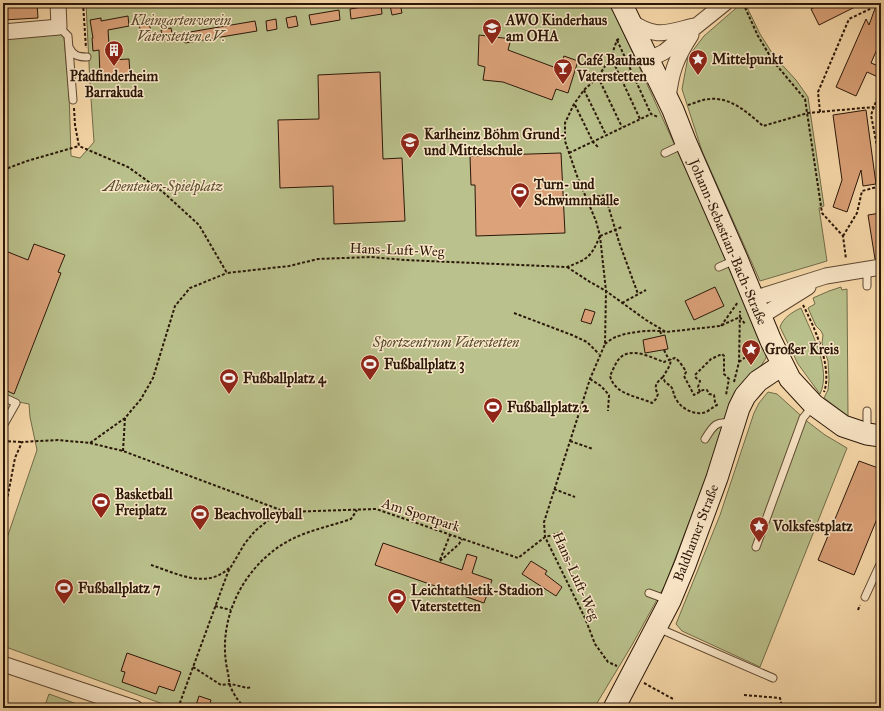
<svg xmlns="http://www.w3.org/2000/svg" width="884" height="711" viewBox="0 0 884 711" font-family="'IM FELL Great Primer',serif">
  <rect width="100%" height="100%" fill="#f9dbac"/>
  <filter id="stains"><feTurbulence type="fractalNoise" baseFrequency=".005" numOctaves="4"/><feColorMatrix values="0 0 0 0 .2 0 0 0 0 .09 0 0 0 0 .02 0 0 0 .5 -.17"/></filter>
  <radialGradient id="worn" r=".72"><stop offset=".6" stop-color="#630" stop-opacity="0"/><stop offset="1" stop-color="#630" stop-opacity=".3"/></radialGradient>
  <path fill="#bac18c" stroke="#726c4a" d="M86,3H610L672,139L738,273L767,345L766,358L731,413L665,585L632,645L594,708H174L3,646V559L8,535L37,450L30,417L29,404L3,399V37L57,31L64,38L69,92L71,156L80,158L94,142L90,84Z
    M742,3H745L760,34L774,56L796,80L808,97L824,206L819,208L827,261L760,281L702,151L682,89L688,57L704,36Z
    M841,287L842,290L847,289L848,416L824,398L828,390L829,379L828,361L822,343L823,335L821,331L816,326L808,308L815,304L813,298L829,291Z
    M801,308C811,332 832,369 820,394L798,364L780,327C783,318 792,312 801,308Z
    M768,392L777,394L808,422L825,435L847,448L760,667L682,631L676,624L720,515L754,413L759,403Z
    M49,694L88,708H44Z"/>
  <path fill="#dca279" stroke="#2a1709" d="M3,3H37L38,18L3,20Z
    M400,3L402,13L392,15L390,5Z
    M813,3H863L819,25L811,9L815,7Z
    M877,3H881V40L871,63L881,67V71L878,77L867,72L856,96L836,87L866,19L869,25Z
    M381,4L382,14L351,19L350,9Z
    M339,10L340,20L311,25L309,15Z
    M128,16L129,26L108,30L110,60L129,59L130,74L100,76L99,50L93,51L92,38H93L90,20L101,18V21Z
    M296,16L298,26L288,28L286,18Z
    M276,19L277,29L267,31L266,21Z
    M255,21L257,31L185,43L184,33Z
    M149,22L151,32L141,34L139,24Z
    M171,28L173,38L163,40L161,30Z
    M479,35L511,39L508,50L559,69L564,56L578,61L568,93L556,89L552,100L503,82L483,80L485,67L478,65Z
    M380,72L383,159L402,158L405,221L334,224L333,186L280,188L278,120L319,119L318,75Z
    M866,110L876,184L863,186L861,170L847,212L833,207L842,180L833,115Z
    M561,153L565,233L476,236L475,185H471L470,156Z
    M881,213V258L875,259L868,215Z
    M34,244L65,255L58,272L61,273L14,394L3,389V250L28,260Z
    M715,287L724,306L694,320L685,301Z
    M585,309L595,312L591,324L581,321Z
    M665,335L668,349L645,353L643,340Z
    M859,461L881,469V509L854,575L818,560Z
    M383,543L462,570L467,554L477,557L472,573L492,580L484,603L375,565Z
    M531,561L547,571L545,574L562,587L556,596L522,574Z
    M127,653L181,672L174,691L159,686L156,694L122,682L125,672L121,671Z
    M199,696L211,700L209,708H195Z"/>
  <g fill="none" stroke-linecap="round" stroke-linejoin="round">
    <defs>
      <path id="lane" d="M59,27L68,36L73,100
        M69,47C73,55 77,57 87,57
        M665,153L684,144
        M719,267L735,260
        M867,269V286
        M3,397L16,403L3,426
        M867,431V411
        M705,439C713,426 716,420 732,424
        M756,547L803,418L812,407
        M649,593L668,600
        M865,597L881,562
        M658,628L773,678"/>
      <path id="street" d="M630,21C656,39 665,33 694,26
        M3,32L59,27L58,3
        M648,60L664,52L725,3
        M668,99C671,72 676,58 691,35
        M753,299L826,276L881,267
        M760,317L808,287
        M3,664L135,708"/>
      <path id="secondary" d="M621,3L673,110L686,143L737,259L771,341L790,379L814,405L843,426L867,434L881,436
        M614,708L670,601L685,565L717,478L739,408L745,396L758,381L782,365"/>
    </defs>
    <use href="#lane" stroke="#5e4832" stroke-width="9"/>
    <use href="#street" stroke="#5e4832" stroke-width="17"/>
    <use href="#secondary" stroke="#2a1709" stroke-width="23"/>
    <path stroke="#2a1709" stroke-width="2" stroke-dasharray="3 2" stroke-linecap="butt" d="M83,3L86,48
      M168,3L183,6L208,3
      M743,3L758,36L773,61L805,99L822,213L843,236L846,259
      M619,39L617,40L611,57L598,77L584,90L574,104L565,123V141L577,176L596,221L600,236L606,291L646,320L666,332
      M617,40L651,114L658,117
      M611,57L640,119
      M598,77L622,127
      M881,88L871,115L881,167
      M584,90L606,135
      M575,105L593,142L598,147
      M688,105C695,103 703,99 710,99C731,97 748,113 763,126L808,113L874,107
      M74,108L75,125L79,146L128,167L163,192L199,225L227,273L289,266L318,259L371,257L405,260L567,267C588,259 591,257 600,236
      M820,112L818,92L849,19L872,8L873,3
      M569,153L651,114
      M3,170L27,161L79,146
      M605,195L619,242L638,294
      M587,198L612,194
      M600,236L622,227
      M843,236L857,213L862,191L881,186
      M567,267L590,282L606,291L605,344L590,379L544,522L545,537L585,618L595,644L608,662L617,666
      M622,303L646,290
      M803,305C814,326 833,368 824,392
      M514,313L572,335L587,342L599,354
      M721,326L738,302
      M660,331L662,336
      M605,344C608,342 612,338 616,337C628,332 653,329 666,332L720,326L740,317L745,324
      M664,350L669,360L675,358C678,359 685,369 686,372L684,376L694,395L703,390H707L709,394L714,395L715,402L717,405C713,407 710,410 706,412C696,416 681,409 676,399C671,390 676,389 665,382L663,377L670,365L671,359
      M739,362L756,349
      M663,377C657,382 653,386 658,394L656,399L652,403C637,396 615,395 610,376C613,370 616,361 621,357C633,347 652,358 664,362L669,360
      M590,379L601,386L609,395L608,411
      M734,382L739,362L740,311
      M700,392L698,387L700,381L696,378L695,375L711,359L722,354L724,356V374L729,379L726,395
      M3,441L22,442
      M570,441L593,449
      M90,443L123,451L286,512L376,509L518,558L545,537L564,532
      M123,451L125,418
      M554,489L575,497
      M3,521L15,458L22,442L58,440L90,443L125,418L141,399L153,378L175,306L190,288L227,273
      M440,560L450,535
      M440,561L459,544L462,539
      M151,565C176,573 206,590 229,568
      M428,593L431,584
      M215,606L231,610
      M858,610L860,605
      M193,667L221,685L231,684L247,688L252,687
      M644,683L673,699
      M744,695L780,698L782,708
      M149,705L157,708
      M178,708L228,572L245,543L255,531L270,519L285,513
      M244,708C240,702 235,697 232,690C229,685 229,679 228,673C216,624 240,571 283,544C304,531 328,527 351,519L357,510"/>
    <use href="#lane" stroke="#fbe8c9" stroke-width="7"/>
    <use href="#street" stroke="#fbe8c9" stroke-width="15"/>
    <use href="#secondary" stroke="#fbe8c9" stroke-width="21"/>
  </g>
  <defs>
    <symbol id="school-pin" viewBox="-11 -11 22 30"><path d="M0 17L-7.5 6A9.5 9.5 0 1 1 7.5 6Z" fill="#8f2418" stroke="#fbe8c9"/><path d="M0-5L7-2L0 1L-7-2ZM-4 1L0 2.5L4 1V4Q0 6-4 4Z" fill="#fff"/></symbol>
    <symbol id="building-pin" viewBox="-11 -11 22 30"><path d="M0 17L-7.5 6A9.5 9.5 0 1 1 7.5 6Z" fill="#8f2418" stroke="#fbe8c9"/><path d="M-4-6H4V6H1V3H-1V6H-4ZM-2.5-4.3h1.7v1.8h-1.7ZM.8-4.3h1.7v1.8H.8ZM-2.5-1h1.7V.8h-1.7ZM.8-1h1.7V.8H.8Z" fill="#fff"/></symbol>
    <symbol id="sight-pin" viewBox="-11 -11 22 30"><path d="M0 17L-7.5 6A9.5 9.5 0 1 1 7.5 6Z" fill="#8f2418" stroke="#fbe8c9"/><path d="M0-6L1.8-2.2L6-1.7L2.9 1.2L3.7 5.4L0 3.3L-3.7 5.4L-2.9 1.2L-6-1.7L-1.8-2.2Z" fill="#fff"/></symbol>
    <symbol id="bar-pin" viewBox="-11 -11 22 30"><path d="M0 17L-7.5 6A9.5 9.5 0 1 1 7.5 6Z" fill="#8f2418" stroke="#fbe8c9"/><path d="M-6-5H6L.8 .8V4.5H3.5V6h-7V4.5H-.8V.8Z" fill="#fff"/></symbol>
    <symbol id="stadium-pin" viewBox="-11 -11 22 30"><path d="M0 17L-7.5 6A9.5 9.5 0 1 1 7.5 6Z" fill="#8f2418" stroke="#fbe8c9"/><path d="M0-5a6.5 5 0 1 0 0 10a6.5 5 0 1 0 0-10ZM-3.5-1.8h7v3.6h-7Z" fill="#fff"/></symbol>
  </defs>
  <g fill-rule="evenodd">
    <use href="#school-pin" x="481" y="17" width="22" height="30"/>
    <use href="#building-pin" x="103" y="39" width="22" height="30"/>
    <use href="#sight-pin" x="687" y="48" width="22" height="30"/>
    <use href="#bar-pin" x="552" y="57" width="22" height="30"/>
    <use href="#school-pin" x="399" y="131" width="22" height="30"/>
    <use href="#stadium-pin" x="509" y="181" width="22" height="30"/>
    <use href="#sight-pin" x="740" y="338" width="22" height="30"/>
    <use href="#stadium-pin" x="359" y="353" width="22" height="30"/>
    <use href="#stadium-pin" x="218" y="367" width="22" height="30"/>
    <use href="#stadium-pin" x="482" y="396" width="22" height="30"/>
    <use href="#stadium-pin" x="90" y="491" width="22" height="30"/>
    <use href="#stadium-pin" x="189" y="503" width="22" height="30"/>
    <use href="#sight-pin" x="748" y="515" width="22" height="30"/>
    <use href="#stadium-pin" x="53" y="577" width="22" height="30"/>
    <use href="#stadium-pin" x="386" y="587" width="22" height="30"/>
  </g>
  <g text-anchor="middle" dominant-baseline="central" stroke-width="3" stroke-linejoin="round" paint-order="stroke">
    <g font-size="14" font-style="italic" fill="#554a30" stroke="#fbe8c9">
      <text x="181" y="20">Kleingartenverein<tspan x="181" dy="16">Vaterstetten e.V.</tspan></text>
      <text x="163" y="186">Abenteuer-Spielplatz</text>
      <text x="446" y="342">Sportzentrum Vaterstetten</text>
    </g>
    <g font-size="14" font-weight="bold" fill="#2a1709" stroke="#fbe8c9" text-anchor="start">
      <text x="506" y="20">AWO Kinderhaus<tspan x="506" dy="16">am OHA</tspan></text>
      <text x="712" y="59">Mittelpunkt</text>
      <text x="577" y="60">Café Bauhaus<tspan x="577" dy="16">Vaterstetten</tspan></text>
      <text x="114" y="76" text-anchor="middle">Pfadfinderheim<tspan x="114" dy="16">Barrakuda</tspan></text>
      <text x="424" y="134">Karlheinz Böhm Grund-<tspan x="424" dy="16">und Mittelschule</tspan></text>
      <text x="534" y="184">Turn- und<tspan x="534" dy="16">Schwimmhalle</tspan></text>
      <text x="765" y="349">Großer Kreis</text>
      <text x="384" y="364">Fußballplatz 3</text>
      <text x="243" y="378">Fußballplatz 4</text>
      <text x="507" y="407">Fußballplatz 2</text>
      <text x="115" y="494">Basketball<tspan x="115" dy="16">Freiplatz</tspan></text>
      <text x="214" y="514">Beachvolleyball</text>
      <text x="773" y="526">Volksfestplatz</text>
      <text x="78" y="588">Fußballplatz 7</text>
      <text x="411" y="590">Leichtathletik-Stadion<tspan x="411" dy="16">Vaterstetten</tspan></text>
    </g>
    <g font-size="14" fill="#2a1709" stroke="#fbe8c9">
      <text transform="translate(728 242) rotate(67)">Johann-Sebastian-Bach-Straße</text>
      <text transform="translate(397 250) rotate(2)">Hans-Luft-Weg</text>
      <text transform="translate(421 515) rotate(18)">Am Sportpark</text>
      <text transform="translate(696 533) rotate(-69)">Baldhamer Straße</text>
      <text transform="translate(576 576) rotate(66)">Hans-Luft-Weg</text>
    </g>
  </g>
  <rect width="884" height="711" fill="none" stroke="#f9dbac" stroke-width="16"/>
  <rect x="4" y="4" width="876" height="703" fill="none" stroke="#2a1709" stroke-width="2"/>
  <rect x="8" y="8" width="868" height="695" fill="none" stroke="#2a1709"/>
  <rect width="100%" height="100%" filter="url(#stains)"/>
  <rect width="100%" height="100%" fill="url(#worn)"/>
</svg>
